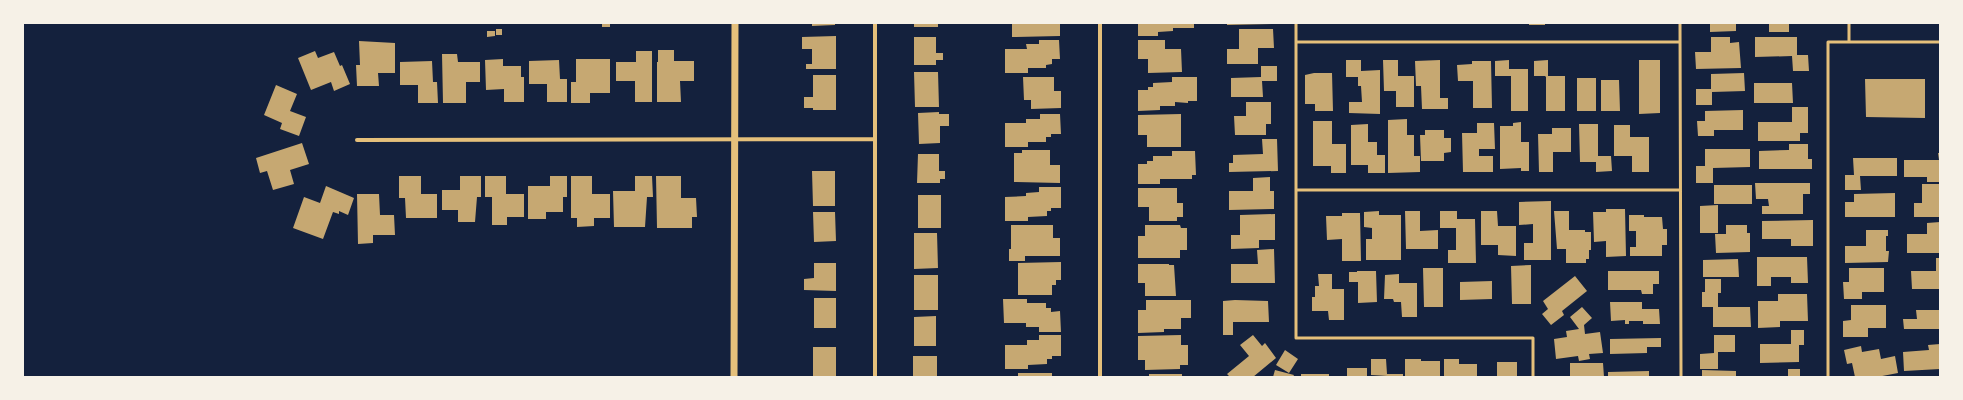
<svg xmlns="http://www.w3.org/2000/svg" width="1963" height="400" viewBox="0 0 1963 400" font-family="Overpass,sans-serif">
  <rect width="100%" height="100%" fill="#14213d"/>
  <path fill="#c6a872" d="M602,23H610V27H602Z
    M812,23H835V25L812,26Z
    M914,23H938V27H914Z
    M1012,23H1060V36L1012,37Z
    M1138,23H1194V28H1173V31L1158,32V36H1138Z
    M1227,23H1273V24L1227,25Z
    M1529,23H1545V25H1529Z
    M1710,23H1736V31L1710,32Z
    M1769,23H1789V32H1769Z
    M496,29H502V35H496Z
    M1239,29H1273L1274,48H1258V64H1227V49H1239Z
    M487,31H495V36L487,37Z
    M836,36V69H806V64H812V49H802V37Z
    M914,37H936V53H943V60H936V65H914Z
    M1711,37H1730V43L1739,42L1741,68L1696,69L1695,52H1711Z
    M1755,37H1797V55H1808L1809,71H1793L1792,56L1755,57Z
    M1039,40H1059L1060,59H1052V64L1046,65V68H1028V73H1005V49H1027L1026,44H1039Z
    M1138,40H1165V49H1181L1182,72L1148,73V59H1138Z
    M359,41L395,43V73H378L379,86H357L356,65H360Z
    M658,50H674V61H694V81H680L681,102H657V62H658Z
    M315,51L318,58L334,52L340,66L342,65L350,84L334,91L331,82L311,90L298,58Z
    M636,51H652V102H635V81H616V62H636Z
    M442,54H457L458,62H480V82H466V103H443Z
    M503,59V66H521V77H524V102H504V89L486,90L485,60Z
    M576,59H610V93H590V103H571V82H576Z
    M559,60L560,79H567V102H547V84H529V61Z
    M1346,60H1361V71L1380,70V114L1349,113V102H1362L1361,86H1358V77H1346Z
    M1383,60H1398V76H1414V107H1396V91H1384Z
    M1440,60V98H1448V109H1422L1421,86H1416L1415,61Z
    M1509,60V69H1528V111H1511V76H1495V61Z
    M1548,60V76H1565V111H1546V77L1545,76H1534V61Z
    M1639,60H1660V113L1639,114Z
    M432,61L433,82H437L438,103H418V85H400V62Z
    M1472,61H1491L1492,108H1473V81H1458L1457,65L1472,64Z
    M1261,66H1277V81H1262L1263,97H1231V78L1261,77Z
    M914,72H938L939,107H915Z
    M1314,73H1332L1333,111H1315V104H1305V75Z
    M1744,73L1745,91L1712,92V105H1696V89H1711V74Z
    M813,75H836V110H813V108H804V97H813Z
    M1023,77H1054V91H1061V108L1031,109V100H1024Z
    M1172,77H1197V101H1188V103L1175,102V106H1160V110L1138,111V90H1148V87H1153V83L1172,82Z
    M1577,78H1596V111H1577Z
    M1865,79H1925V118L1866,117Z
    M1601,80H1619L1620,111H1601Z
    M1754,83H1792L1793,103H1754Z
    M276,85L297,94L290,111L306,117L299,136L280,129L282,123L264,115Z
    M1246,102H1271V124H1266V135H1235L1234,116H1246Z
    M1792,107H1808V133H1800V141H1758V122H1792Z
    M1743,110V130H1714V136H1698L1697,121H1705V111Z
    M939,112V114H949V126H940V143L919,144L918,113Z
    M1040,114H1060L1061,134H1051V137H1046V142H1028V147H1005V123H1026V119H1040Z
    M1181,114V147H1147V135H1138V115Z
    M1407,119V135H1414V156H1420V172L1388,173V120Z
    M1313,121H1332V144H1346V173H1331V166H1313Z
    M1521,122V142H1529V171H1521V168L1500,169V126H1513V123Z
    M1477,123H1494L1495,149H1479V156H1493V172H1463L1462,133H1477Z
    M1368,124V142H1377V155H1385V173H1368V165H1351V125Z
    M1579,124H1598V156H1611L1612,171L1596,172V162H1580Z
    M1614,125H1630V137H1649V172H1632V156H1614Z
    M1552,128H1571V152H1553V172H1539L1538,134H1552Z
    M1425,130H1444V138H1451V152L1444,153V161H1421L1420,135H1425Z
    M1262,139H1277L1278,171L1229,172V163H1233V155L1263,154Z
    M302,143L309,164L290,170L294,184L273,190L267,171L260,173L256,158Z
    M1789,144H1808V159H1812V169H1759V151L1789,150Z
    M1705,149H1750V167L1713,168V183H1696V166H1705Z
    M1022,150H1050V165H1060V183L1014,182V153H1022Z
    M1172,151H1195L1196,175H1192V179H1160V184H1138V164H1147V161H1153V156H1172Z
    M1938,153H1940V182H1927V177H1904V160H1939Z
    M918,154H939V171H945V179H940V183H917Z
    M1853,158H1897V176H1860L1861,190H1845V175H1854Z
    M812,171H835V206H813Z
    M399,176H421V194H437V218H406L405,198H399Z
    M460,176H481V197H477L475,222H458V210H442V190H460Z
    M485,176H506V194H524V217H507V225H492V197H485Z
    M550,176H567V197H563V212H546V219H528V186H550Z
    M571,176H592V194H610V218H594V226L577,227V218H571Z
    M635,176H652L653,197H647L645,227H614L613,191H635Z
    M656,176H681V198H696L697,217H692V228H657Z
    M1270,177V191H1274V209L1229,210V191H1253V178Z
    M1755,183H1810V194H1803V214H1762V206H1769L1768,199H1756Z
    M1922,184H1940V217H1914V203H1922Z
    M1714,185H1752V204H1714Z
    M326,186L354,198L348,215L339,211V214L333,212L323,239L293,228L304,197L320,203Z
    M1039,187H1061V208H1051V211H1047V216L1028,217V221H1005V197L1026,196V193L1039,192Z
    M1138,188H1177V203H1183V217H1177V221H1149V207H1138Z
    M1895,193V217H1845V202H1854V194Z
    M357,194H379L380,215H394L395,235H373V243L358,244Z
    M918,195H941V228H918Z
    M1551,201V260H1524V243H1533V224L1519,225V202Z
    M1718,205V233H1700V206Z
    M1606,209H1625L1626,256L1606,257V241L1594,242L1593,212H1606Z
    M1379,211V215H1401V260H1366V239H1372V228L1364,227V212Z
    M1405,211H1420V231L1438,230V249H1406Z
    M1440,211H1457V219H1475L1476,263H1448V250H1456V228H1440Z
    M1481,211H1497L1498,226H1516V256L1498,255V245H1481Z
    M1554,211H1569V230H1585V232H1591V250H1589V259H1586V263H1566V249H1557Z
    M813,212H835L836,241L814,242Z
    M1342,213H1360L1361,261H1342V239L1327,240L1326,216H1342Z
    M1275,214V240H1259V248L1231,249V235H1240V215Z
    M1629,215H1644V217H1662L1663,229H1667V245H1662V256H1630V247H1636V231H1629Z
    M1813,220V246H1791V239H1762V221Z
    M1940,222V253H1907V234H1927V223Z
    M1011,225H1053V238H1060V256H1025V261H1009V249H1011Z
    M1145,225H1180L1181,228H1187V250H1180V258H1138V236H1145Z
    M1726,225H1747V233H1750V252L1716,253L1715,234H1726Z
    M1866,230H1888V236H1886V251H1889L1888,262L1845,263V246H1866Z
    M914,233H937L938,268L914,269Z
    M1274,249L1275,283H1231V264H1258L1257,250Z
    M1757,257H1807L1808,283H1791V277H1771V286H1757Z
    M1936,258H1940V289H1912L1911,271H1936Z
    M1738,259L1739,277H1703V260Z
    M1061,262V280H1056V285H1052V295H1018V263Z
    M814,263H836V291L804,290V279L814,278Z
    M1138,264H1169V265H1174L1176,296H1145V283H1138Z
    M1531,265V304H1512L1511,266Z
    M1423,268H1443V307H1424Z
    M1849,268H1884V292H1862V299H1844L1843,282H1849Z
    M1357,271H1376L1377,302L1358,303V282H1349V272H1357Z
    M1608,271H1659V284H1653V294H1642L1641,290H1608Z
    M1318,274H1332V289H1344V320H1329L1328,311H1312V297H1315V286H1319Z
    M1399,274V283H1417V317H1402L1401,302H1394L1393,299H1384L1385,275Z
    M914,275H938V310H914Z
    M1575,276L1587,291L1562,311L1564,315L1551,325L1542,314L1548,309L1543,301Z
    M1705,279H1721V293H1718V307H1702V292H1705Z
    M1492,281V299L1460,300V282Z
    M1778,294H1807L1808,321H1780V327L1758,328V301H1778Z
    M814,298H836V328H814Z
    M1003,299H1027V303H1046V308H1051V312L1060,311L1061,332H1039V327H1026V323H1004Z
    M1146,300H1191V318H1181V329H1164V332L1138,333V310H1146Z
    M1235,300L1268,301L1269,322H1233V335H1223V301Z
    M1610,302H1642V309H1659L1660,324H1643V321H1629V324H1625V320L1611,321Z
    M1851,305H1886V328H1868V337H1843V321L1851,320Z
    M1582,307L1592,318L1584,325L1585,334L1600,332L1603,353L1589,354L1590,359L1579,361L1578,356L1556,359L1554,339L1567,337L1566,331L1579,329L1570,317Z
    M1713,307H1750L1751,327H1713Z
    M1916,310H1940V329H1904L1903,319H1917Z
    M936,316V346H914V317Z
    M1791,330H1804V345H1799V362L1760,363V344H1791Z
    M1039,335H1061V356H1052V359H1047V364L1028,365V369H1005V345H1027V340H1039Z
    M1181,335V345H1188V365H1180V369L1145,370V360H1138V336Z
    M1253,335L1262,346L1265,343L1276,358L1253,377H1230L1227,374L1249,356L1240,345Z
    M1714,335H1735V352H1718V369H1700V354L1714,353Z
    M1661,338V347H1647V353L1610,354V339Z
    M1940,344V369L1904,371L1903,352L1929,350L1928,345Z
    M1861,346L1862,352L1879,349L1881,359L1895,356L1898,373L1877,377H1855L1852,363L1847,364L1844,350Z
    M813,347H836V377H813Z
    M1285,350L1298,359L1289,373L1276,365Z
    M913,356H937V377H913Z
    M1371,359H1386L1387,374H1403V377L1371,375Z
    M1405,359H1421V361H1440V377L1405,376Z
    M1444,359H1459V364H1477V377H1444Z
    M1497,362H1517V377H1497Z
    M1570,363H1603L1604,377H1570Z
    M1347,368H1367V377H1347Z
    M1788,369H1800V377H1788Z
    M1275,370L1294,375L1293,377H1273Z
    M1702,370L1736,371V377H1702Z
    M1649,371V377H1608V372Z
    M1018,373H1052V377H1018Z
    M1149,374H1182V377H1149Z
    M1301,374H1329V377H1301Z"/>
  <g fill="none" stroke-linecap="round" stroke-linejoin="round">
    <path stroke="#e5c07b" stroke-width="3" d="M1296,23V338H1533V377
      M1680,23L1681,377
      M1296,42H1680
      M1849,42V23
      M1296,190H1680
      M1828,377V42H1940"/>
    <path stroke="#e5c07b" stroke-width="4" d="M357,140L875,139
      M875,377V23
      M1100,377V23"/>
    <path stroke="#e5c07b" stroke-width="7" d="M734,377L735,23"/>
  </g>
  <rect width="1963" height="400" fill="none" stroke="#f6f1e7" stroke-width="48"/>
</svg>
